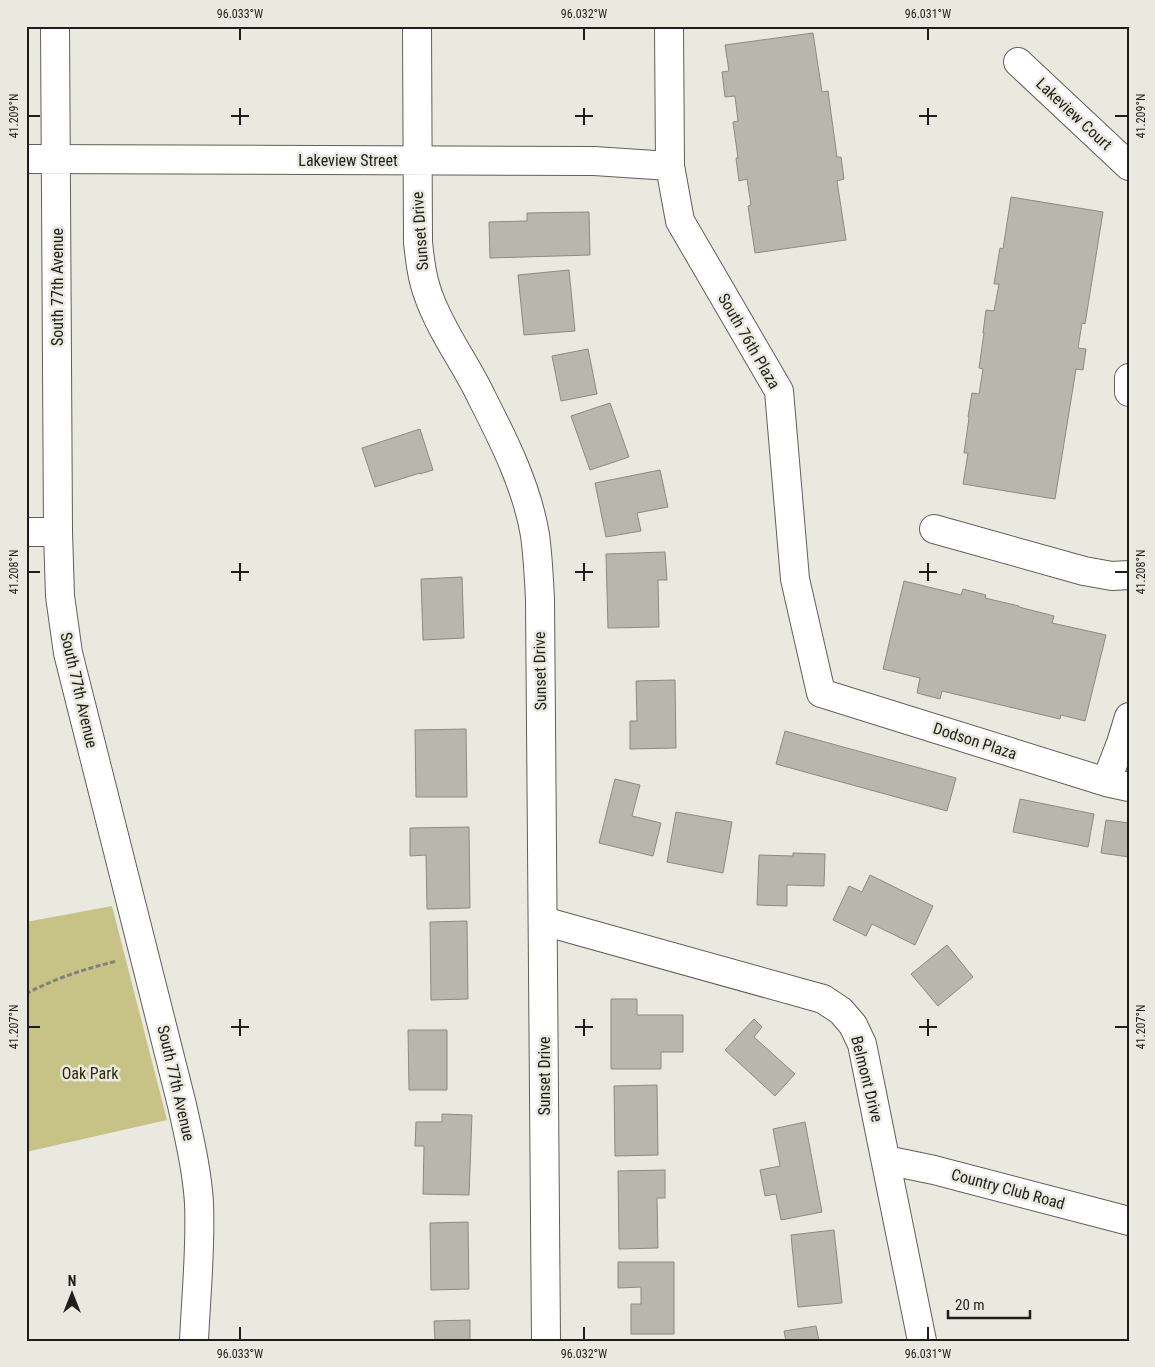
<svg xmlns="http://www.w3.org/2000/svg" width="1155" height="1367" viewBox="0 0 1155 1367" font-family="'Roboto Condensed',sans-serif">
  <rect width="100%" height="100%" fill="#e9e9df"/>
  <path fill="#c7c387" d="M112,906L167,1120L26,1152V922Z"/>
  <path fill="#b8b7ae" stroke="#8b8b82" d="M813,33L822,92L828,91L837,157H841L844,179L837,181L846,240L755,253L748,206L751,205L747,179L739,181L736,158H738L733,122L738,121L735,96L725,97L722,72L729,71L725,45Z
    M1011,197L1103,212L1085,324L1082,323L1078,348L1086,349L1083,370L1076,369L1055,499L963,484L968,453H964L969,418L968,417L972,393L979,394L983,369L979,368L984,333H983L986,310L994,311L999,284H994L1000,248L1003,249Z
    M589,212L590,255L490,258L489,222L527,221V213Z
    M569,270L575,331L524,335L518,275Z
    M588,349L597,394L561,401L552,356Z
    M610,403L629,457L590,470L571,416Z
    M420,429L433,470L420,474V473L375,487L362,448Z
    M660,470L668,507L637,513L641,531L606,537L595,483Z
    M665,552L667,580H658L659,627L608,628L606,554Z
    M462,577L464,638L423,640L421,579Z
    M904,581L961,595L963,589L986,595L985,598L1019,606V607L1054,616L1052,623L1106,635L1085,721L1061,715L1060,719L942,691L940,699L917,693L920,678L883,669Z
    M675,680L676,748L630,749V721H637L636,681Z
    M466,729L467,797H416L415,730Z
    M785,731L956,778L947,811L776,764Z
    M615,779L640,785L632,816L661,823L653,856L599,843Z
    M1020,799L1094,814L1088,847L1013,832Z
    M676,812L732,822L723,873L667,862Z
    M1106,820L1129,823V857L1101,853Z
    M469,827L470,908L427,909L426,855L410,856V828Z
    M793,853L825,854L824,886L787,885V906L757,905L759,855L793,856Z
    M870,875L933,906L915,945L872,924L866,936L833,920L849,886L862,892Z
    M467,921L468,999L431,1000L430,922Z
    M947,945L973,977L938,1006L911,974Z
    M611,999H637V1015H683V1052H661V1069H611Z
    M754,1019L762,1027L754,1037L795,1074L775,1096L725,1050Z
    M408,1030H447V1090H409Z
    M657,1085L658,1155L615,1156L614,1086Z
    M442,1114L472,1115L469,1195L423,1194L424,1146H415L416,1122H442Z
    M805,1122L822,1212L781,1220L776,1194L765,1196L760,1170L780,1166L773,1129Z
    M665,1170V1198H657L658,1248L619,1249L618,1171Z
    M468,1222L469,1289L431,1290L430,1223Z
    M834,1230L842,1303L798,1307L791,1235Z
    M618,1262H674V1334H631V1304H641V1287L618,1288Z
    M470,1320V1341H435L434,1321Z
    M816,1326L819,1341H786L784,1331Z"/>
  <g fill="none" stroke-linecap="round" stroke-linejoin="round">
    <defs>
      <path id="minor" d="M55,26L58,532L60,596L68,653L182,1105C189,1137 197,1170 199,1203C201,1249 196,1295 194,1341
        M417,26L418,242C420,261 422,279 429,297C442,333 466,364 482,398C504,441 527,487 535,535C538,557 539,578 540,600L546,1341
        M669,26L670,166L680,221L779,391L795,579L821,693L1106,782L1129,787
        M1018,62L1129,166
        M26,159L594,161L670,166
        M1129,378V392
        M934,529L1084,571L1112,576L1129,575
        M26,532H58
        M1106,782L1121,743L1129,717
        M543,921L823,999L841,1011L853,1025L862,1044L922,1341
        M886,1160L934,1170L1129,1221"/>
    </defs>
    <use href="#minor" stroke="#606057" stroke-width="30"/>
    <path stroke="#82827b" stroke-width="3" stroke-dasharray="5 2.5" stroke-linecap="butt" d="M26,994C55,978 85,969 117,961"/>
    <use href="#minor" stroke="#fff" stroke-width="28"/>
  </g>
  <path fill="none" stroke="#1e1e1b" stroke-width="2" d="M240,28V40M584,28V40M928,28V40M240,108V125M584,108V125M928,108V125M28,116H40M231,116H249M575,116H593M919,116H937M1115,116H1128M240,563V581M584,563V581M928,563V581M28,572H40M231,572H249M575,572H593M919,572H937M1115,572H1128M240,1019V1036M584,1019V1036M928,1019V1036M28,1027H40M231,1027H249M575,1027H593M919,1027H937M1115,1027H1128M240,1327V1340M584,1327V1340M928,1327V1340"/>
  <g text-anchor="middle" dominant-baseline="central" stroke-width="5" stroke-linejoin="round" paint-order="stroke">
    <g font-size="16" fill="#1e1e1b" stroke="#e9e9df">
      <text transform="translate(1074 114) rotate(43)">Lakeview Court</text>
      <text x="348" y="160">Lakeview Street</text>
      <text transform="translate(420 231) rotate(-94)">Sunset Drive</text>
      <text transform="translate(57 287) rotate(-90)">South 77th Avenue</text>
      <text transform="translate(749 341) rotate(60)">South 76th Plaza</text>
      <text transform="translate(540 671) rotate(-91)">Sunset Drive</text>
      <text transform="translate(79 690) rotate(77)">South 77th Avenue</text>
      <text transform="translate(975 741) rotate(18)">Dodson Plaza</text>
      <text transform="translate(544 1076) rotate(-90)">Sunset Drive</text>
      <text transform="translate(867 1079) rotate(76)">Belmont Drive</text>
      <text transform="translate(176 1083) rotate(77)">South 77th Avenue</text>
      <text transform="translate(1008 1189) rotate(15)">Country Club Road</text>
    </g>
    <g font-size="16" fill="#2d2a05" stroke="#e9e9df">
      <text x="90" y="1073">Oak Park</text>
    </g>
  </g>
  <rect width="1155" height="1367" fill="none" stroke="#e9e9df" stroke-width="55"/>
  <g transform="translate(72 1294)" stroke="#e9e9df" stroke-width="4" paint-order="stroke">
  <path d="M0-4L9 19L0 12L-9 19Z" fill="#1e1e1b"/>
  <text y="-8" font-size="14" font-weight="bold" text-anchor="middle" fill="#1e1e1b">N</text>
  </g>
  <path d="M948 1310v8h82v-8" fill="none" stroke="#1e1e1b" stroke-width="2.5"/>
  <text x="955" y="1310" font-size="15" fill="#1e1e1b" stroke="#e9e9df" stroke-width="4" paint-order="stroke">20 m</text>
  <rect x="28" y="28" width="1100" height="1312" fill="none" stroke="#1e1e1b" stroke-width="2"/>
  <g font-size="12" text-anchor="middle" fill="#1e1e1b">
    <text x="240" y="18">96.033°W</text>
    <text x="584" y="18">96.032°W</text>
    <text x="928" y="18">96.031°W</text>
    <text transform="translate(14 116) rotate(-90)" y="4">41.209°N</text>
    <text transform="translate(1141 116) rotate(-90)" y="4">41.209°N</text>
    <text transform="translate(14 572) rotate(-90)" y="4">41.208°N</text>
    <text transform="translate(1141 572) rotate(-90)" y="4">41.208°N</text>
    <text transform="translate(14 1027) rotate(-90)" y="4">41.207°N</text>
    <text transform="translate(1141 1027) rotate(-90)" y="4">41.207°N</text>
    <text x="240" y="1358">96.033°W</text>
    <text x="584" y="1358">96.032°W</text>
    <text x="928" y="1358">96.031°W</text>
  </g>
</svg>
